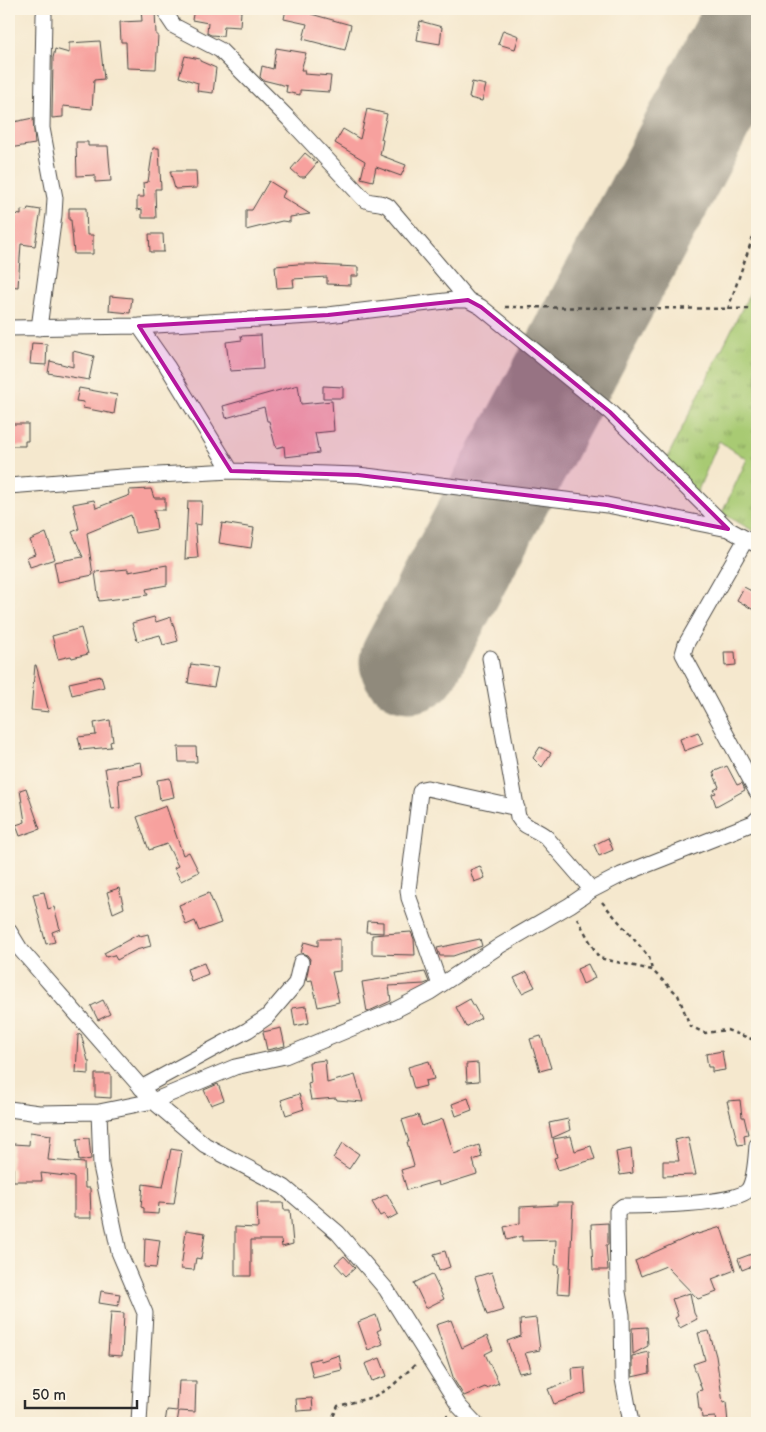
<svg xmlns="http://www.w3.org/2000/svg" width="766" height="1432" viewBox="0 0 766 1432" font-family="'Balsamiq Sans',sans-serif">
  <defs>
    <pattern id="grass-tufts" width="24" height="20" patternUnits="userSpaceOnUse" patternTransform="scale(1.25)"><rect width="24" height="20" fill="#a8ca73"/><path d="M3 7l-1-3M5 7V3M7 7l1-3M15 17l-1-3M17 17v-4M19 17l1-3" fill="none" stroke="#89a45f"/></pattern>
  </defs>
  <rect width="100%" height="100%" fill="#fcf5e5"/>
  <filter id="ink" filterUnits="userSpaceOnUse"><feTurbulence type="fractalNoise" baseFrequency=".02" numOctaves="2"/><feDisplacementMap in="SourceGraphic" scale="10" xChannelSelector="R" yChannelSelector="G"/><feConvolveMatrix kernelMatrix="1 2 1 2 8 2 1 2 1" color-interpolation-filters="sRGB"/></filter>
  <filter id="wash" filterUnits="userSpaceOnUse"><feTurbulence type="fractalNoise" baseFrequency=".0096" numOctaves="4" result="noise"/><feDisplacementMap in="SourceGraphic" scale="20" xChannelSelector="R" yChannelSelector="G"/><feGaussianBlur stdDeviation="1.12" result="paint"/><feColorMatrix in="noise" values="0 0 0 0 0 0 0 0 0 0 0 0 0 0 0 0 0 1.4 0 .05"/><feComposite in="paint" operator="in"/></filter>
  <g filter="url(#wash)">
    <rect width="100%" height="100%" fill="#f5e8ce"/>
    <path fill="url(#grass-tufts)" stroke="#6a7a4f" d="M757,279V533L722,513L747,459L719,441L696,495L661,470Z"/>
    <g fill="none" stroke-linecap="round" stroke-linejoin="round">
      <path stroke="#908a7c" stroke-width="101" d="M410,662L757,13"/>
    </g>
    <g id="blocks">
      <path fill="#f7a19e" d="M141,9H155L156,35H158L156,69L127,68L126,42H121L120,22L142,21Z
        M194,9H226L241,11L240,27L224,26L223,36L211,35L207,33L208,23L192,20Z
        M286,9L311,11V14L351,25L345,50L303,39L307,24L284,19Z
        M420,21L442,27L440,44L417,40Z
        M503,30L519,36L515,49L498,44Z
        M100,41L104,79L94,80L92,109L63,106V117L52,118L53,58L55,49L69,53V43Z
        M276,48L306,53L301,70H305L304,74L331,76L329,92L300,90V95L286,92L287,86L263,80L260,77L262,66L273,69Z
        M185,56L200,59V61L216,68L213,93L197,91L198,83L179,77Z
        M472,82L486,85L482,101L469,98Z
        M367,109L387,114L381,139L383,140L380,155L406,165L401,176L376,167L373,181L361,178L365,161L335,143L343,129L360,139Z
        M33,118L35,144L9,148V123Z
        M76,142H88V146H108L111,181L95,182V175L77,176Z
        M153,148H159L161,189H155L156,218H142V209L137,210V197H144L143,183L148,182Z
        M305,153L317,163L305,177H300L291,169Z
        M170,171H196L197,188L175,189Z
        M269,181L285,191L282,197L310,214L290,217V222L282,221L246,230V210H252Z
        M28,208L41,210L35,246L21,244L18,287L9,286V256L12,230L9,229V213L21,215V210L27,211Z
        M69,208H86L87,235H93V254H74L71,220H69Z
        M149,234H163L164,252H150Z
        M298,264H316V265L358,267V276H351V285L327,284V277L293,279L294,287L277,288L275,266Z
        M110,296L132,298L130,313L109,311Z
        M261,335L263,369L230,371L226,342L242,340L241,336Z
        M32,343L47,344L46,365L30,364Z
        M73,351L94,356L89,380L48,373L50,361L73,367Z
        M298,385L301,404L332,401L334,431L315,433L319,453L285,457L284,446L276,448L269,421H267L264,407L226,418L223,406Z
        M323,386L343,387V398H323Z
        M79,388L117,395L114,414L83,408L84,402L76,401Z
        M11,424H28V441H25V446H11Z
        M151,489L154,498H165V510H154L157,529L135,533L131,515L87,533L93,575L58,582L54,562L83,557L72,532L79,529L73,504L94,500L96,508L130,495L129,490Z
        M188,501H202L201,525L195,524L198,558L185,559Z
        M222,523L254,528L251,548L219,543Z
        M46,533L55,559L30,567L27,557L35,554L30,540Z
        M167,565V585L146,589L148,595L99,601L95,572L128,569V572Z
        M744,587L757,594V612L737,600Z
        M154,617L156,622L171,617L178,641L163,645L160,635L137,641L132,623Z
        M81,628L88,654L72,658L71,656L58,659L52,636Z
        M724,652H735L736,665L725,666Z
        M191,664L218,668L214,687L188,683Z
        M35,665H36L49,712L31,710Z
        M101,676L104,687L72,695L69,683Z
        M110,720L113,741L110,742L111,747L81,750L78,737L96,735L94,723Z
        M698,732L703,744L684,751L680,739Z
        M178,747H196L197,762H179Z
        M540,747L551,753L542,767L533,758Z
        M141,762L143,775L118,780L120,808L112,809L105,768Z
        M727,766L737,785L742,783L745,790L716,806L712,794L716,793L714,790L719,787L713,772Z
        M170,778L174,797L160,800L157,780Z
        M26,788L40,829L20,836L16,825L25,822L20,790Z
        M166,806L183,855L189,852L199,872L181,881L174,868L178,866L167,844L149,850L137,817Z
        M608,838L613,850L599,856L594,845Z
        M480,866L485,878L474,882L470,870Z
        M119,888L124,908L113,913L107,892Z
        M44,892L48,909L54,907L60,929L52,932L55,942L46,944L33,894Z
        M209,893L221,923L199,931L195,921L186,925L179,905Z
        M367,921L383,922V933L366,932Z
        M411,932L414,939L415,955L372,954V935Z
        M139,934L140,936L148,934L151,946L136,950L117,960L114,955L106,957L104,953Z
        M318,939H340V971L332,972L339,1002L318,1007L312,980L306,981L310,959L307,955L301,953L304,942L318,946Z
        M480,939L482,946L453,956H440L437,948Z
        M204,963L208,974L191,981L187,969Z
        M588,964L595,978L583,984L577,969Z
        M425,972L429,982L424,984L389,986L391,1001L367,1012L362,982Z
        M527,972L535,987L522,993L514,978Z
        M470,999L481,1018L466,1027L456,1007Z
        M103,1000L110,1014L98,1020L91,1006Z
        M306,1006L309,1023L295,1026L292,1008Z
        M281,1028L285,1046L267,1050L263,1032Z
        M81,1034L88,1061H89V1074L76,1073L78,1035Z
        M541,1036L551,1068L540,1071L530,1039Z
        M722,1051L725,1070L712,1072V1067H708L706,1054Z
        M325,1060L327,1083L355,1075L363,1102L337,1100L336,1098L311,1100L308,1084L311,1083L309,1062Z
        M429,1061L434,1079L425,1081L426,1086L414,1089L408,1067Z
        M478,1063L479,1081L467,1082L466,1064Z
        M95,1074H111V1098L95,1097Z
        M218,1084L224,1100L211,1105L204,1090Z
        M299,1094L304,1109L286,1115L281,1100Z
        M468,1098L472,1110L456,1116L452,1104Z
        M740,1100L742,1117H744L748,1134L744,1135L745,1144L738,1145L727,1101Z
        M418,1115L422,1126L443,1119L454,1154L479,1145L482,1157L473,1160L477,1174L439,1186L438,1181L407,1190L401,1170L414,1166L407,1142H409L402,1120Z
        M568,1119L570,1130L552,1138L549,1123Z
        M30,1132L51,1135L48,1160L84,1163L85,1188H90L91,1218H74V1177L41,1173L42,1181H13V1168H11L13,1144L29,1145Z
        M571,1136L575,1151L591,1146L595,1159L558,1170L554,1158L557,1157L553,1139Z
        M688,1137L696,1175L663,1176V1161H679L675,1140Z
        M89,1138L91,1159L79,1161L77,1139Z
        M343,1143L359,1154L349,1169L333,1158Z
        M171,1149L182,1151L174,1204L159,1203L158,1214L144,1213V1208L141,1207L143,1184L163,1187Z
        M631,1149L633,1173L620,1175L616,1152Z
        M387,1194L398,1214L387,1220L384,1214L380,1216L372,1202Z
        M557,1202H573L569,1294L557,1293L559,1265H555L556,1240L522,1241V1236L507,1240L504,1227L520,1223V1207L557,1205Z
        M257,1203H283L284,1210H290L293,1244L282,1247L281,1240H251V1276H235V1227L258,1228Z
        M608,1223V1245H606L608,1270H593L591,1224Z
        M721,1227L735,1270L712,1279L717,1292L698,1299L666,1266L641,1276L635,1261L697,1233L698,1234Z
        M186,1230L205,1233L201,1259L196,1258L194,1270L181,1269Z
        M145,1238L160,1240L156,1268L144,1267Z
        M445,1251L450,1267L439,1271L434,1254Z
        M757,1252V1264L742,1270L738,1259Z
        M344,1256L355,1268L346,1276L335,1264Z
        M492,1272L504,1310L487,1315L475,1277Z
        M432,1274L444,1299L426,1308L414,1283Z
        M101,1291L120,1294L118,1306L99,1303Z
        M690,1293L694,1313L697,1319L680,1328L675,1318L678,1316L672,1299Z
        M111,1312L124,1313L122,1356L108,1355Z
        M376,1315L381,1329L377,1331L383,1344L368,1350L358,1322Z
        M536,1318L540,1350L525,1353L530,1366V1371L519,1373L507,1341L521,1336L520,1320Z
        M451,1320L462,1348L487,1336L493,1350L485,1354L499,1383L486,1388L485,1387L464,1396L454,1380L436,1325Z
        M647,1327L648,1346L633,1354L632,1328Z
        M709,1331L716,1356L723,1403L726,1402L728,1423H716L715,1417L702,1418L701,1409H699L697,1391L702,1390L693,1364L705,1360L698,1333Z
        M649,1352L650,1373L632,1377V1356Z
        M339,1355L342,1370L313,1377L309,1361L320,1358L321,1361Z
        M380,1358L387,1376L372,1381L365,1364Z
        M584,1367L586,1393L554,1404L548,1389L573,1380L572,1368Z
        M179,1381H196L195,1412L179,1411L177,1423H165L167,1410L177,1411Z
        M312,1398L313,1410L297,1411L296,1399Z"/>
    </g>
  </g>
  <g filter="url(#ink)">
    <use href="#blocks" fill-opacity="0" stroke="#494743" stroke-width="1"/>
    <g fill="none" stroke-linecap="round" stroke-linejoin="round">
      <defs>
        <path id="street" d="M167,9L168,17L174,26L220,50L289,119L364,199C373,205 380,200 389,207L468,300L481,307L610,412L728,529L757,545
          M139,326L167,366L231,471
          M9,328L139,326L328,315L454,300H468
          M39,328L54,215L55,198L42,128L44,15
          M9,486L122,477L231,471L358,475L607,505L728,529
          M746,539L686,644L683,654L757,792
          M490,658L518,817C524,828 537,829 546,837L592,890
          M9,931L20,949L153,1101L205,1145L284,1187L338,1233L386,1289L459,1406L475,1423
          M440,985L409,898L408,890L420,792L422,789L427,788L517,808
          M141,1088L248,1030L267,1017L296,983L301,962
          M9,1109L39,1113L99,1112L153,1101L235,1067L285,1056L393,1011L430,992L501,945L570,905L592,890L621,875L753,823L757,819
          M99,1112L101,1166L119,1252L145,1313L139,1423
          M631,1423L623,1379L622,1315L618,1292L617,1211L623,1206C643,1206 736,1205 748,1190C755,1181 756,1157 757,1145"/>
      </defs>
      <use href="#street" stroke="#494743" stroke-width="17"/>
      <path stroke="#494743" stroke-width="2.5" stroke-dasharray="4 4" stroke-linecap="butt" d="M505,307L757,309
        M728,309L757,225
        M602,902L649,957L652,970
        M577,918L599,958L652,970L678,995L690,1026L705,1033L727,1030L757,1041
        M330,1423L338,1406L373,1397L391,1387L417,1363
        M423,1423L448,1416"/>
      <use href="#street" stroke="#fff" stroke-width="15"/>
    </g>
  </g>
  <path fill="#b5179e" fill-opacity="0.2" stroke="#b5179e" stroke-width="4" stroke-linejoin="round" d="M468,300L481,307L610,412L728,529L607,505L358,475L231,471L139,326L328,315Z"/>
  <rect width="766" height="1432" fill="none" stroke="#fcf5e5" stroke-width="30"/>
  <path d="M25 1400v8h112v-8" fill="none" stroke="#2b2b2b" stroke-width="2.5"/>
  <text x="32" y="1400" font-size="15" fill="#2b2b2b" stroke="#fcf5e5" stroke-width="4" paint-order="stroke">50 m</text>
</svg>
